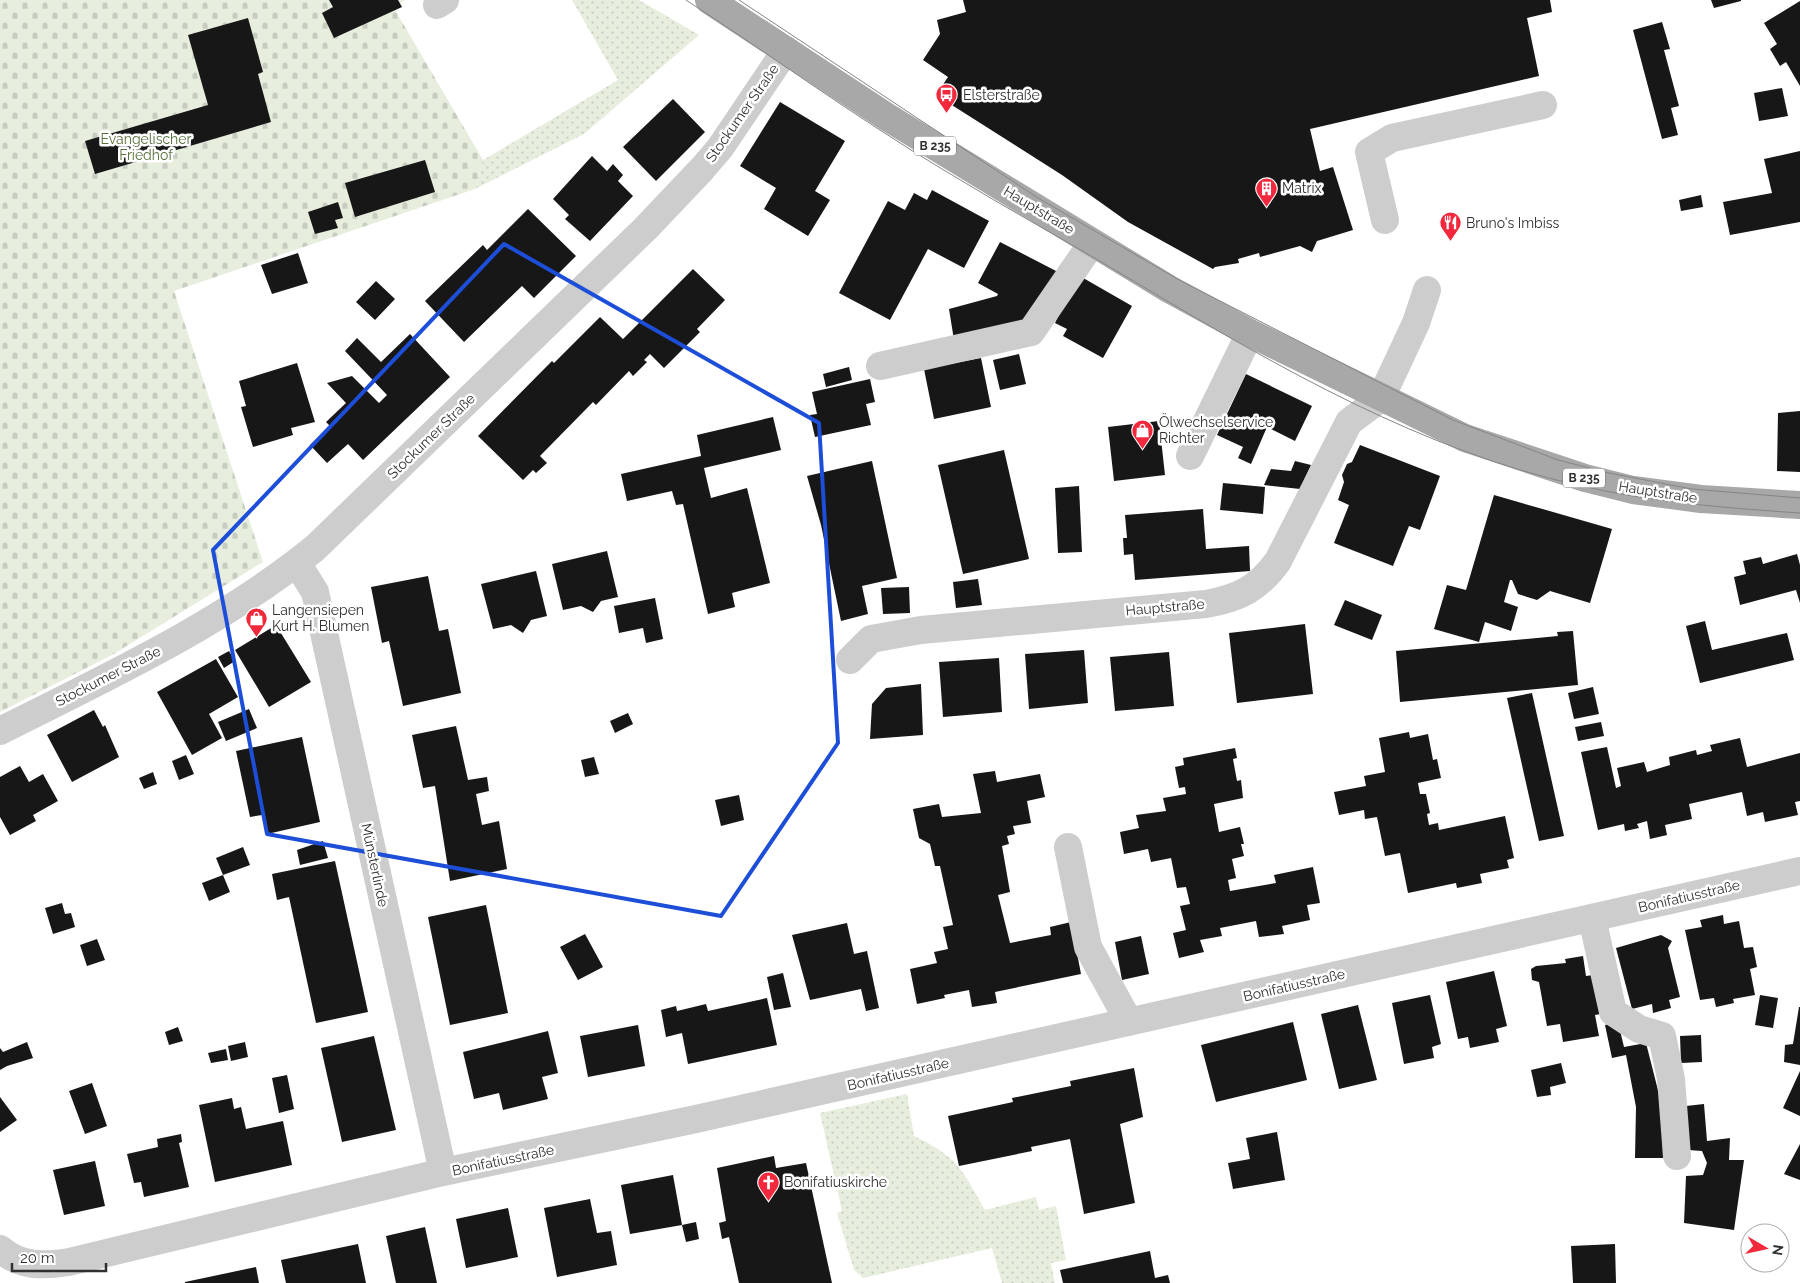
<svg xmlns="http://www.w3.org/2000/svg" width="1800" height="1283" viewBox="0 0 1800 1283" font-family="Raleway,sans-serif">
  <defs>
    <pattern id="grass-dots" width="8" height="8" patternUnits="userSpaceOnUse" patternTransform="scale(1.25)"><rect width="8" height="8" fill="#e7eede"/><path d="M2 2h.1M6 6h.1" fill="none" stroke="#c6ccbf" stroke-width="1.8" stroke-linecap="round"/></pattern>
    <pattern id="cemetery-stones" width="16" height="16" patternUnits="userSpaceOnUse" patternTransform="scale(1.25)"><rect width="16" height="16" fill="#e7eede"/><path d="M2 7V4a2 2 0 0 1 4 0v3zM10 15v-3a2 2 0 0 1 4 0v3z" fill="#c6ccbf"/></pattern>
  </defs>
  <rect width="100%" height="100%" fill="#fff"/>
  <path fill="url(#grass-dots)" d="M572,0H639L699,35L584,134L475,189L483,160L618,80Z
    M907,1094L914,1136C957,1156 963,1171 985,1210L1036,1197L1039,1210L1056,1206L1066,1260L1051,1263L1055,1283H1002L992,1248L863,1278L854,1270L837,1213L842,1211L820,1113Z"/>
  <path fill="url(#cemetery-stones)" d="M0,0H405L400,3L402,7L395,10L483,160L475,189L174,291L263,562L112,655L0,712Z"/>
  <path fill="#171717" d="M329,0H398L402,7L334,38L322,13L333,7Z
    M963,0H1550L1552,12L1527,18L1539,76L1310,129L1320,171L1333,167L1353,230L1317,241L1312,252L1300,246L1260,257L1259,253L1238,259L1239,263L1215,267L1213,269L1128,222L1062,175L936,95L948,77L923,60L940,34L937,20L966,12Z
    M1711,0H1741V1L1714,8Z
    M1800,1V86L1786,62L1780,66L1770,49L1777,44L1764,23Z
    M248,18L263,72L258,74L271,122L95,174L85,141L208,105L188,35Z
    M1662,22L1670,49L1664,50L1679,106L1671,108L1678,135L1662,139L1633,30Z
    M1782,88L1788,116L1759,121L1754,93Z
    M673,99L705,132L656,181L623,147Z
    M780,102L845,141L815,191L830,200L808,236L764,209L776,188L740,166Z
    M1800,151V222L1730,235L1723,202L1772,193L1764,159Z
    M592,156L607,171L613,164L623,175L618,181L633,196L590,241L565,219L569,215L553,199Z
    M425,160L435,192L355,217L345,183Z
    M932,190L989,221L964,268L928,249L890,320L839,293L888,201L905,210L914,193L927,200Z
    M1701,195L1703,207L1681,211L1679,200Z
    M338,202L343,218L335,220L338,228L315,234L308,212Z
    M528,209L576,256L534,298L522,286L464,342L425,301L483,245L487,250Z
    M1000,242L1058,272L1029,320L954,340L949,309L997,296L998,294L978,283Z
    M298,253L308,283L272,294L261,265Z
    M693,269L725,300L697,329L700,332L664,368L650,354L644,360L647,362L633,376L629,371L596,405L593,402L540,456L547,463L536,473L533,470L523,480L478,436L552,361L554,363L600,317L623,339Z
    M1078,275L1132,306L1103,358L1063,336L1067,329L1055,323Z
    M376,281L395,299L375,320L356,302Z
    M410,334L450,377L363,460L348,444L327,463L310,445L330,426L326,422L346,403L327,383L352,376L379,403L387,395L345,351L357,338L381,362Z
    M1019,354L1026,384L1000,390L993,360Z
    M981,358L991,407L934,419L924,369Z
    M297,363L315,422L291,428L293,435L253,447L241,407L246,406L239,381Z
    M849,367L852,380L826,387L823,374Z
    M1246,374L1312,406L1295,441L1267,427L1251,464L1238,458L1243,447L1217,435Z
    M870,379L875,402L866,404L871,425L815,437L810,415L817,414L812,392Z
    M1800,411V472L1777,471L1778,413Z
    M773,417L781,450L704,468L711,498L747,488L770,583L732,593L735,607L708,614L683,504L676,505L672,491L627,501L621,474L701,456L697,435Z
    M1159,421L1165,475L1114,481L1108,427Z
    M1360,445L1440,476L1420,530L1409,526L1393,566L1334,543L1349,505L1338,500L1344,482L1342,475L1347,464L1352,462Z
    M1004,450L1029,559L963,574L938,465Z
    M872,461L897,578L862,586L868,614L841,621L821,525L807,476Z
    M1295,461L1311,465L1300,489L1264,485L1271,469L1291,471Z
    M1223,483L1265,487L1263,514L1220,510Z
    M1079,486L1082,552L1058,553L1055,488Z
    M1494,495L1612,529L1590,603L1550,591L1537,600L1518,594L1512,580H1510L1504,602L1518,607L1511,631L1485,622L1479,642L1434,629L1447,585L1466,590Z
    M1203,509L1206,549L1249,546L1250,571L1135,580L1133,554L1124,555L1123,538H1127L1125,515Z
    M607,551L618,597L601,601L593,612L581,606L563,610L552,564Z
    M1797,554L1800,565V603L1796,590L1740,605L1734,577L1746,574L1743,561L1761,557L1763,564Z
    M536,571L547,616L531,620L523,633L511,625L493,629L481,584Z
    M428,576L439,631L448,629L461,693L403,706L389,641L382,643L371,587Z
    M978,579L982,605L956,608L953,582Z
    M909,587L910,613L883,614L881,588Z
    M655,598L663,639L646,643L643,628L619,633L614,606Z
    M1345,600L1382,615L1372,640L1334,625Z
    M1705,621L1712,650L1787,633L1794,660L1700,683L1686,626Z
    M1305,624L1313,694L1237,703L1229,633Z
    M276,625L311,682L269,707L235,650Z
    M1573,631L1578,685L1400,702L1396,651L1558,636L1557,632Z
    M1084,650L1088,703L1029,709L1025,654Z
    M229,651L235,661L224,668L218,657Z
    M1169,652L1174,706L1115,711L1110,657Z
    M999,658L1002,712L943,717L939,662Z
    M216,659L238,697L209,714L222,738L192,755L157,692Z
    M921,684L923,735L870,739L872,704L886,688Z
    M1593,687L1599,714L1574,719L1568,693Z
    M1532,693L1564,836L1539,841L1507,698Z
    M249,709L257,728L226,741L218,722Z
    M94,710L103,727L105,725L119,757L72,782L47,735Z
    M628,713L633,724L615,733L610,721Z
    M1601,722L1604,736L1578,741L1575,727Z
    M456,726L468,780L487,777L489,791L476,794L482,825L499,821L507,869L450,881L435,786L423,788L412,735Z
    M1409,732L1410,738L1428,734L1433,760L1437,759L1441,778L1418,783L1420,794H1426L1430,813L1427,814L1429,825L1438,823L1439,830L1505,816L1514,858L1507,860L1509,868L1480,874L1482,883L1457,888L1456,883L1408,893L1400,853L1385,856L1377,817L1365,819L1364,810L1339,815L1334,792L1366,786L1364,776L1385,772L1379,738Z
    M302,737L320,822L267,834L262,815L250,817L236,751Z
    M1740,738L1747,767L1800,753V801L1795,802L1798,815L1765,822L1763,812L1747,816L1742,792L1689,804L1692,819L1665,825L1667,835L1650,839L1647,821L1637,824L1639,828L1625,831L1624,824L1598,830L1581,752L1607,747L1616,788L1621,786L1617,768L1644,762L1647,772L1670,765L1669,757L1696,750L1697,755L1712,751L1710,745Z
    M1235,748L1237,758L1233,759L1237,781L1241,780L1243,798L1214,804L1219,832L1240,827L1244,844H1241L1244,856L1232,859L1236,878L1228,880L1230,891L1276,883L1274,875L1313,867L1320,903L1307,905L1310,920L1282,926L1284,934L1259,937L1256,921L1220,928L1222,936L1200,940L1204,952L1179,958L1173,933L1186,930L1180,906L1190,904L1186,887L1177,888L1171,858L1151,862L1148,849L1124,854L1120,832L1139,828L1136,815L1166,811L1163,798L1186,794L1185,787L1179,788L1175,767L1184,765L1183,758Z
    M186,755L194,774L179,780L172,761Z
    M594,757L599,774L585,777L581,760Z
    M20,766L29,782L43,774L58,801L33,815L36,821L10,835L0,817V777Z
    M995,771L997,782L1040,774L1045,797L1027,801L1031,823L1013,826L1015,834L1007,836L1009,844L1002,846L1010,892L998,895L1010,943L1051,935L1050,927L1071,922L1081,974L995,992L997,1003L972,1007L969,990L944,995L945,998L917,1004L910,969L937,963L934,952L948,949L943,927L953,925L940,866H935L930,844L919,838L913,809L939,804L942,817L981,813L973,774Z
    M153,772L157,784L144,789L139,778Z
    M739,795L744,820L721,826L715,800Z
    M323,841L328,858L300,865L297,850Z
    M243,847L250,865L223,875L216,858Z
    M335,861L368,1012L316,1023L289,897L277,900L272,874Z
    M223,875L230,892L209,901L202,883Z
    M62,903L65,914L71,913L75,927L53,934L45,908Z
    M486,905L508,1013L450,1025L428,917Z
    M1723,915L1724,924L1739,921L1744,948L1753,947L1757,967L1750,969L1755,995L1733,999L1734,1003L1716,1007L1714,998L1700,1000L1685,930L1702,927L1700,920Z
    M847,923L854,954L867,951L879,1008L866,1011L861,989L810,1000L792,935Z
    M585,934L603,967L578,980L560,947Z
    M1661,935L1672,941L1668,948L1680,997L1669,1000L1671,1008L1653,1013L1652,1004L1632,1009L1616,948Z
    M1141,936L1149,974L1122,980L1115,942Z
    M97,939L105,960L87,966L80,945Z
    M1583,956L1586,976L1600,974L1606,1013L1595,1015L1599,1036L1563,1042L1560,1024L1547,1026L1539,982L1532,980L1531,969L1536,966L1566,963L1565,959Z
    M1494,971L1507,1026L1496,1029L1499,1042L1470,1048L1468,1037L1458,1039L1446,982Z
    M783,973L791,1007L774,1010L767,977Z
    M1430,995L1441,1044L1432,1047L1434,1058L1404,1064L1392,1003Z
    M1760,995L1778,998L1773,1028L1755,1025Z
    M767,998L777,1045L688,1064L682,1033L666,1037L661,1010L676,1006L677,1011L706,1004L708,1011Z
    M1358,1005L1377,1080L1339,1089L1321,1014Z
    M1799,1007H1800V1065L1784,1062L1785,1045L1793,1044Z
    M1293,1022L1307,1080L1216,1102L1201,1045Z
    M1618,1022L1624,1047L1646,1043L1662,1106L1663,1158H1635L1636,1107L1626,1055L1612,1058L1605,1025Z
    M638,1025L645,1066L588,1077L580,1036Z
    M178,1027L183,1041L169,1045L165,1032Z
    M548,1031L558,1073L542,1077L548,1099L503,1110L499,1093L474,1099L463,1052Z
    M1701,1035L1702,1062L1681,1063L1680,1036Z
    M374,1036L396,1130L342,1142L321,1048Z
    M27,1042L33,1058L7,1066L0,1070V1048L3,1052Z
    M245,1042L248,1057L231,1061L228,1046Z
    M226,1049L228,1060L211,1063L208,1053Z
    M1561,1063L1566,1083L1550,1087L1551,1095L1537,1097L1531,1070Z
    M1134,1068L1143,1117L1120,1124L1135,1203L1084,1214L1070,1139L1031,1147L1032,1151L959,1166L948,1116L1013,1102L1012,1098L1071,1086L1070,1081Z
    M1800,1071V1116L1783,1108Z
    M287,1075L294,1109L279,1113L272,1078Z
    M92,1083L107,1126L85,1134L69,1091Z
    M0,1097L17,1120L0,1132Z
    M232,1098L234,1109L241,1107L246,1129L283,1121L292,1165L215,1182L199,1105Z
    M1704,1104L1707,1141L1730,1138L1729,1160H1744L1734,1230L1684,1223L1686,1176L1703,1175L1707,1163L1702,1151L1688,1150L1686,1106Z
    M1277,1132L1285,1180L1233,1189L1228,1163L1250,1159L1246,1138Z
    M181,1134L182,1142L179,1143L189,1187L144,1197L141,1182L134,1183L127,1154L158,1147L157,1139Z
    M1800,1144V1180L1784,1174Z
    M774,1156L776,1168L806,1163L832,1283H739L729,1237L722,1239L719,1223L726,1221L717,1168Z
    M95,1161L105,1206L64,1215L53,1170Z
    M673,1175L682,1225L630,1234L621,1185Z
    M590,1199L597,1233L611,1231L617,1265L557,1277L544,1208Z
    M508,1208L518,1257L466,1268L456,1219Z
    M696,1222L699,1239L686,1242L682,1225Z
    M425,1227L437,1283H396L386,1236Z
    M358,1244L366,1283H286L281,1260Z
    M1615,1244L1616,1283H1573L1571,1246Z
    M1150,1251L1155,1278L1168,1275L1170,1283H1063L1060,1270Z
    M256,1267L259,1283H185V1282Z"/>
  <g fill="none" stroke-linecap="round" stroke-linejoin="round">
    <path stroke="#cdcdcd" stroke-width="28" d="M437,5L445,0
      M1385,220L1369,152L1392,138L1543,105
      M880,366L1031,332L1092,243
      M1190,456L1250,333
      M297,563L315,592L443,1172
      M850,660L871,639L921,630L1206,604C1239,598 1258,589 1278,561L1349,422L1381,398L1416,323L1427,290
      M0,731C109,676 220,625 315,548L646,228L702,169L720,148L786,50
      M1068,847L1088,947L1129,1022
      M1592,918L1613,1012L1639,1029L1662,1036L1671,1079L1677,1156
      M0,1249C21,1267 43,1266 69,1262L443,1172L696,1119L1800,871"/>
    <path stroke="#a8a8a8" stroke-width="28" d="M709,0L887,117L1169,289L1250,333L1465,438L1585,478L1633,490L1701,499L1800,505"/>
    <path stroke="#858585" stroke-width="1" d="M686,0C772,56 854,116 942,169C1009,210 1079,248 1147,289C1281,369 1423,450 1577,485C1650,502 1725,508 1800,513
      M739,0L1038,198L1181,281L1453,420L1558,460L1609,473L1692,489L1800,498"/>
  </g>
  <path fill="none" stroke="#1d4ed8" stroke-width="4" stroke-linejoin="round" d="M504,244L819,423L838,743L721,916L267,834L213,550Z"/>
  <defs>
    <symbol id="bus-pin" viewBox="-11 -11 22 30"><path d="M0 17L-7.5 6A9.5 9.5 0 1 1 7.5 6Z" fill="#f2283d" stroke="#fff"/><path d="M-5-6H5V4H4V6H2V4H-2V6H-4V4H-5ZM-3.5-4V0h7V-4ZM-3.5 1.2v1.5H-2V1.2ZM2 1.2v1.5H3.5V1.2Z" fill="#fff"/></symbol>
    <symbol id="building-pin" viewBox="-11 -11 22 30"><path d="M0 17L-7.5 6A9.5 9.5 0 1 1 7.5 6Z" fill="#f2283d" stroke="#fff"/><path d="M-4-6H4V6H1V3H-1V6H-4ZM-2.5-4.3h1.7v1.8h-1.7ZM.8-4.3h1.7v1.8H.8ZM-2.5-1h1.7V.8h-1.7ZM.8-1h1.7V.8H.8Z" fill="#fff"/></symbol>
    <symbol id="restaurant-pin" viewBox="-11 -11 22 30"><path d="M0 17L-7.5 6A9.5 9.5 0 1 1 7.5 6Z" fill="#f2283d" stroke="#fff"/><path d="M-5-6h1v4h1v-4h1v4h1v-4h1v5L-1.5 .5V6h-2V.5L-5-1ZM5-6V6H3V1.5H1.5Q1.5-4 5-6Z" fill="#fff"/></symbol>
    <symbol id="shop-pin" viewBox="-11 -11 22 30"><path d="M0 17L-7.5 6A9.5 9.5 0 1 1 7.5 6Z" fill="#f2283d" stroke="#fff"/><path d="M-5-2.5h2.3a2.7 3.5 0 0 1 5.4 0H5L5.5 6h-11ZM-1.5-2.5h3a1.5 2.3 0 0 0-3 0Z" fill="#fff"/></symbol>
    <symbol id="church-pin" viewBox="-11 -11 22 30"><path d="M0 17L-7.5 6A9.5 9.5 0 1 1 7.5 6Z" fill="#f2283d" stroke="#fff"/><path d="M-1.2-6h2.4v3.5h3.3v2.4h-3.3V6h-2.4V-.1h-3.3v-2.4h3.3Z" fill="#fff"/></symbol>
  </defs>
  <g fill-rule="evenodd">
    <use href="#bus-pin" x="934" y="82" width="25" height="34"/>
    <use href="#building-pin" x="1254" y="176" width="25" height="34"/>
    <use href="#restaurant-pin" x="1438" y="210" width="25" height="34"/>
    <use href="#shop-pin" x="1130" y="418" width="25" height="34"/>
    <use href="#shop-pin" x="244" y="606" width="25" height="34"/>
    <use href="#church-pin" x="756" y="1170" width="25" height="34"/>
  </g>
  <g text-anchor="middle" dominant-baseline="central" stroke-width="5" stroke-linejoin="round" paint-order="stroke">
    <g fill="#fff" stroke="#6e6e6e" stroke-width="1">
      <rect x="914" y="136.5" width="42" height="19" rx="4"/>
      <rect x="1563" y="468.5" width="42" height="19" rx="4"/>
    </g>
    <g font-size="12" font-weight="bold" fill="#303030">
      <text x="935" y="146">B 235</text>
      <text x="1584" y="478">B 235</text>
    </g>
    <g font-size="14" fill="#303030" stroke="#fff" text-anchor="start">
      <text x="963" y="95">Elsterstraße</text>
      <text x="1282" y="188">Matrix</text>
      <text x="1466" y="223">Bruno's Imbiss</text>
      <text x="1159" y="422">Ölwechselservice<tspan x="1159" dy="16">Richter</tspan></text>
      <text x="272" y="610">Langensiepen<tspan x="272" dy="16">Kurt H. Blumen</tspan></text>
      <text x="784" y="1182">Bonifatiuskirche</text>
    </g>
    <g font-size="14" fill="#303030" stroke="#fff">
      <text transform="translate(742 113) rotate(-55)">Stockumer Straße</text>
      <text transform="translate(1039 210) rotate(31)">Hauptstraße</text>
      <text transform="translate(431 436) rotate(-44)">Stockumer Straße</text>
      <text transform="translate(1658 492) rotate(9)">Hauptstraße</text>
      <text transform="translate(1165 607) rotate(-5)">Hauptstraße</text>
      <text transform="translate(108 676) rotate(-27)">Stockumer Straße</text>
      <text transform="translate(375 865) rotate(78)">Münsterlinde</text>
      <text transform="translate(1689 896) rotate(-13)">Bonifatiusstraße</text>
      <text transform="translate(1294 985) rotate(-13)">Bonifatiusstraße</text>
      <text transform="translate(898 1074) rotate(-13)">Bonifatiusstraße</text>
      <text transform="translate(503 1160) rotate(-12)">Bonifatiusstraße</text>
    </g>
    <g font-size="14" fill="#55703a" stroke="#fff">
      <text x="146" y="139">Evangelischer<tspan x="146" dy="16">Friedhof</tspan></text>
    </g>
  </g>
  <g transform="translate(1765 1248) rotate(99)"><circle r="24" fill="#ffffff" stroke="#acacac"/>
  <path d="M0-4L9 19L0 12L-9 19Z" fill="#f2283d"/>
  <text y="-8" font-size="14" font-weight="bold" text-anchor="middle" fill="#303030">N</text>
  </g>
  <path d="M12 1263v8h94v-8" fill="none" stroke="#303030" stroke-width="2.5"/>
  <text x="20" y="1263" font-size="15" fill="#303030" stroke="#ffffff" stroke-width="4" paint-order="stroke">20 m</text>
</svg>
